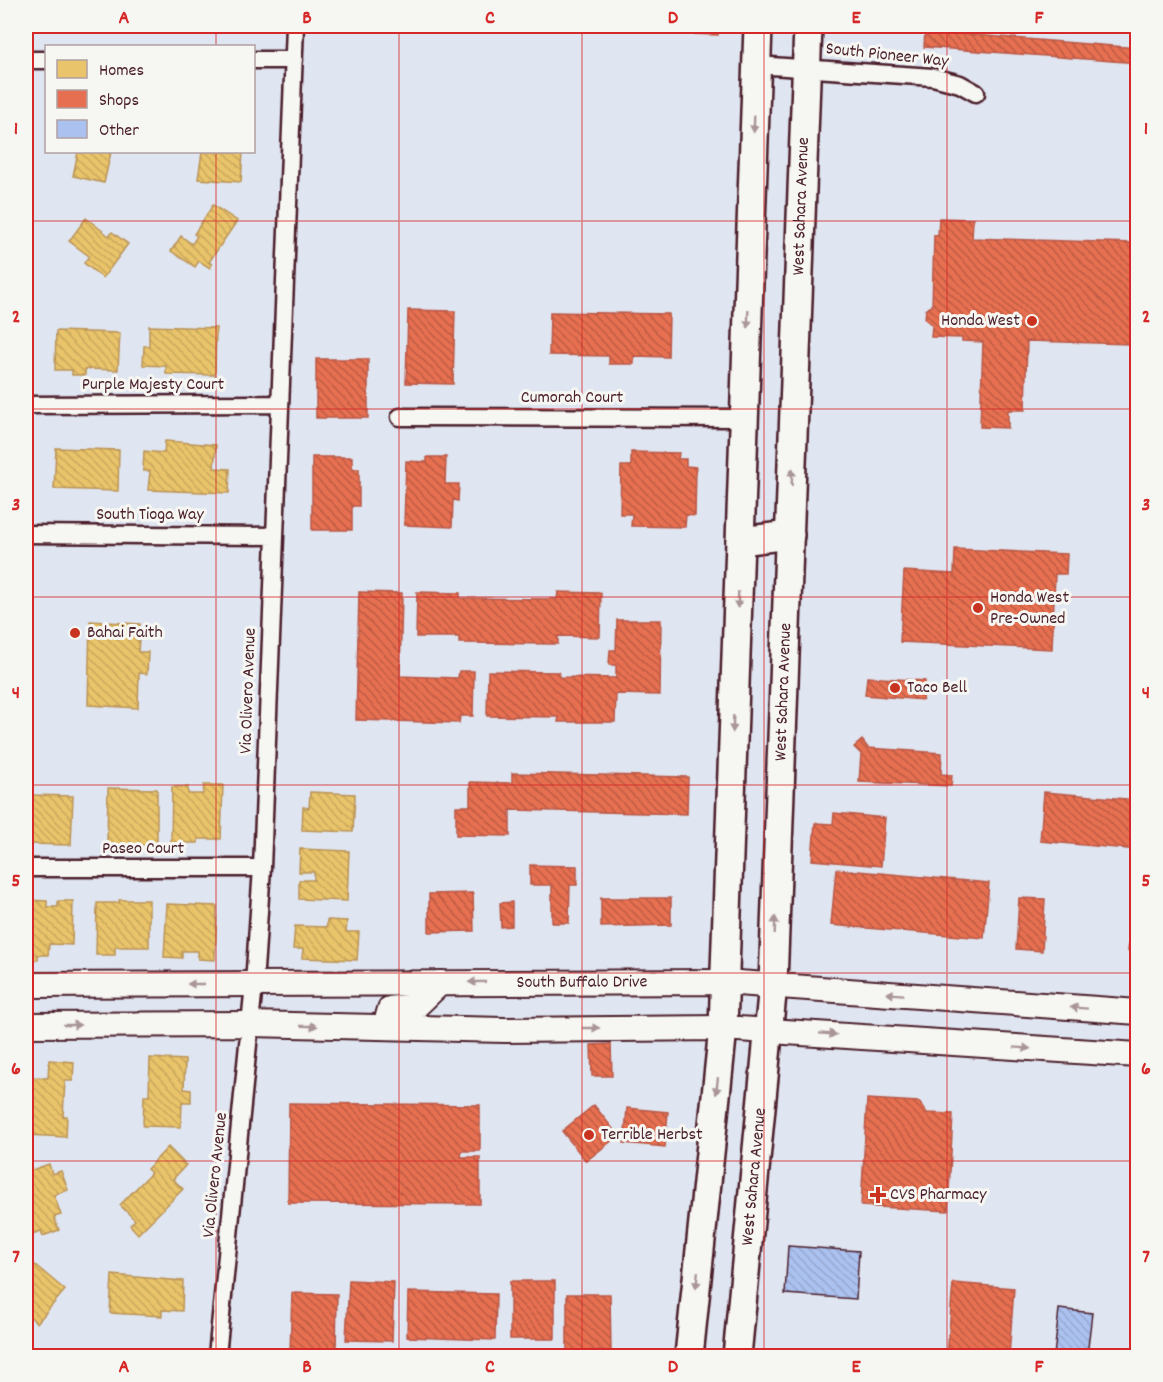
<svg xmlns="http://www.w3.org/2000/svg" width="1163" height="1382" viewBox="0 0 1163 1382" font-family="Dekko,sans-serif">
  <defs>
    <pattern id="homes-back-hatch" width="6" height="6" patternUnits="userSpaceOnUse" patternTransform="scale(1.5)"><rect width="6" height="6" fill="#e9c46a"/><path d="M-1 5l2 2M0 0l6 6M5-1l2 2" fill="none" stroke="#c9a85c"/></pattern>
    <pattern id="shops-back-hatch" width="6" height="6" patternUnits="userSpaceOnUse" patternTransform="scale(1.5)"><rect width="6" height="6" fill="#e76f51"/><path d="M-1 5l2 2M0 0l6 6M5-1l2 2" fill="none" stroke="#bd5b43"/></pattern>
    <pattern id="building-back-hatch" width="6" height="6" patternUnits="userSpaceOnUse" patternTransform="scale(1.5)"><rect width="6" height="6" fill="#abc2f0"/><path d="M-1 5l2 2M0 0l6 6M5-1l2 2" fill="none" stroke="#95a6ce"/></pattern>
  </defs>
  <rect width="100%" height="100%" fill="#e0e6f1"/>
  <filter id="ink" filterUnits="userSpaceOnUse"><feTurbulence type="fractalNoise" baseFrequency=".0167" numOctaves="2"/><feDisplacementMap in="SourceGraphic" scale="12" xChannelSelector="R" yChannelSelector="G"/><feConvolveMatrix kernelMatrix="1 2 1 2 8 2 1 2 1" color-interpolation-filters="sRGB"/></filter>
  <g filter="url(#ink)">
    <path fill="url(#homes-back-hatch)" stroke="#b99257" stroke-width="1.5" d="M78,152H111L104,183L73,176Z
      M202,152H243L241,182L198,179Z
      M213,205L237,221L209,262L212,264L210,268L199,261L195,267L171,251L181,236L192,244L197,236L194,234Z
      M86,218L109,236L112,232L128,244L103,278L84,263L89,256L69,241Z
      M149,326L216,328L215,375L166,374V366L143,365L144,346H149Z
      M56,331L120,333L118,370L85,369V375H72V370H55Z
      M165,441L216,445L214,468L230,469L229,493L148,490L150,471H143L144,451L164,453Z
      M56,448L119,450L118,491L54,489Z
      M90,621L140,624L138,652H148L147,674L139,673L138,708L88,705Z
      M204,785H223L221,839H198V843H171L172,787H188V794H203Z
      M108,788L157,789V846L107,844Z
      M310,792L355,794L353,832L302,830L303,807L309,808Z
      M28,795L73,796L71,845L27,844Z
      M300,849L349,851L347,901L299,899V880H314V872H299Z
      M26,900L47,901V907H58V901H73L72,945L49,944L48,955H38V960L26,959Z
      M119,900H149V947H115V955H96L97,903H119Z
      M167,904L217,906L215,960L198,959V951H182V958L164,957Z
      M327,920L347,921L346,932H359L357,960L302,958L303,949H293L295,926L327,927Z
      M150,1058L185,1060L184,1089L191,1090V1102H182L181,1127L143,1126L144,1096H149Z
      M49,1060L74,1062L73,1081H65L63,1116H67L66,1137L26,1135V1077L48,1078Z
      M168,1147L186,1165L173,1179L183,1189L138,1234L130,1225L135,1220L120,1205L151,1173L147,1169Z
      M49,1164L52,1174L61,1171L68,1190L54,1195L61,1215L54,1217L59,1230L43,1236L41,1231L29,1235L26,1225V1172Z
      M34,1264L65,1290L37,1323L26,1313V1274Z
      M112,1275L183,1281L182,1311L162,1310V1316L110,1313Z"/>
    <path fill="url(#shops-back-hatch)" stroke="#b85746" stroke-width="1.5" d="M662,26H718V35L662,33Z
      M843,26H861V29L843,28Z
      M1102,26H1138V28Z
      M925,31L1138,48V63L924,47Z
      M939,218L973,219L972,238L1134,243L1132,311H1138V341H1131V344L1027,341L1025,410H1008V428L980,427L983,342L962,341V338L931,337L932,325L925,319L926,309L932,306L934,235L938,236Z
      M408,310L455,311L453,384L406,383Z
      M550,312L669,314L668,357L634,356V364H609V356L549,355Z
      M316,359H368V418H316Z
      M631,452L679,453L678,459H686V466L696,467L695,516L686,515L685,527L631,526L632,514H620L621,466H631Z
      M312,457H352V469H359V506H352V530H312Z
      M427,457H446L445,484H459L458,501L453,500L452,527L404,525L406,461L427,462Z
      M955,549L1067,554L1066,574H1055L1052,649L900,642L904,571L954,574Z
      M359,592L402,593L400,676L458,678L459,671H474L473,716H460L459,723L356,720Z
      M417,592L460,593V598L557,599L558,592L601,593L600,637L558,636V644L459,643V637H416Z
      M617,620H661L660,695L616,694L615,722H558L559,717L487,716L488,671L559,672V677L616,678V665H609L610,650H616Z
      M867,677L925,681L923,700L865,695Z
      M862,740L868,748L942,753L941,774L952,775L951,786L859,782L861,754L854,747Z
      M512,773L688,777L687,814L510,810V836L456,835V806H470V782L512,783Z
      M1044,792L1138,800V850L1040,841Z
      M834,813L885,818L881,866L812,860L815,823L833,824Z
      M530,865L577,866V885H570L569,923H552V885H530Z
      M836,869L989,883L984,938L831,925Z
      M473,893L474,931L429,932V894Z
      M601,898H671V925L601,927Z
      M1019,898L1045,899L1042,951L1016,949Z
      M1133,901H1138V952L1128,951Z
      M512,902V926L501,927L500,903Z
      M611,1044L612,1076H592L591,1045Z
      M867,1099L919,1102L927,1113L953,1114L948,1211L861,1206Z
      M289,1103L480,1105V1151H462L461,1157H480V1204L288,1203Z
      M594,1105L613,1129V1140L586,1161L562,1131Z
      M627,1108L668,1112L665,1147L624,1143Z
      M349,1280L394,1282L392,1341L346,1340Z
      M510,1281H555V1339H510Z
      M953,1283L1014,1288L1009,1356H947Z
      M408,1292L496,1294L495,1340L407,1337Z
      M292,1293L337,1294L336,1354L290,1352Z
      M567,1294H610L611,1351H567Z"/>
    <path fill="url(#building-back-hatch)" stroke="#4a1f2b" stroke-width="1.5" d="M788,1246L859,1251L856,1299L785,1294Z
      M1059,1309L1092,1313L1087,1356H1054Z"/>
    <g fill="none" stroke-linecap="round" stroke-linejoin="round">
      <defs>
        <path id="street" d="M26,60H46
          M254,60H294
          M756,65L933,77L960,84L976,93
          M26,405L280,404
          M400,417L744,418
          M26,534L275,536
          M26,868H262
          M217,1356L254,984L262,868L295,26"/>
        <g id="secondary">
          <path id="s1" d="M26,985L724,982L1138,1012"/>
          <path d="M26,1025L250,1024L504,1030L723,1028L1138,1055"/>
          <path d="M385,1027L390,1009L416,1006L440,983"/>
        </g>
        <g id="primary">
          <path d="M740,541L790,535"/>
          <path d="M689,1356L723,1028L758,26"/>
          <path id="s2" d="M737,1356L773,984L808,26"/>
        </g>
      </defs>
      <use href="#street" stroke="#4a1f2b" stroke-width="21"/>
      <use href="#secondary" stroke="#4a1f2b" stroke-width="28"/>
      <use href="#primary" stroke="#4a1f2b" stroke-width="32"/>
      <use href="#street" stroke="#f6f6f2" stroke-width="16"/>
      <use href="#secondary" stroke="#f6f6f2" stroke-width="24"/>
      <use href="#primary" stroke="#f6f6f2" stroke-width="27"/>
    </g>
    <defs><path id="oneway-solid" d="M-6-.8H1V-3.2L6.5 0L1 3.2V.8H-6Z" transform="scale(1.5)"/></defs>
    <g fill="#a99598">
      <use href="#oneway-solid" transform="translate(754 124) rotate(92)"/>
      <use href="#oneway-solid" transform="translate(748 319) rotate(92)"/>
      <use href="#oneway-solid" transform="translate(792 477) rotate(-88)"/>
      <use href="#oneway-solid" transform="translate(738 600) rotate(92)"/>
      <use href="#oneway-solid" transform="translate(733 724) rotate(92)"/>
      <use href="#oneway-solid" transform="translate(775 925) rotate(-88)"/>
      <use href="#oneway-solid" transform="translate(477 982) rotate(179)"/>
      <use href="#oneway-solid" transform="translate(196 984) rotate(180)"/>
      <use href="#oneway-solid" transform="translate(895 994) rotate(-176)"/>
      <use href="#oneway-solid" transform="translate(1079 1008) rotate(-176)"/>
      <use href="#oneway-solid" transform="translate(72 1025)"/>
      <use href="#oneway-solid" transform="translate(309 1026) rotate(1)"/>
      <use href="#oneway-solid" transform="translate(591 1028)"/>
      <use href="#oneway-solid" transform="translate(828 1034) rotate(4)"/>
      <use href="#oneway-solid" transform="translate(1022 1048) rotate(4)"/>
      <use href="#oneway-solid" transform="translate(717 1086) rotate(96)"/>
      <use href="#oneway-solid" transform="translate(697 1280) rotate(96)"/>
    </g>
  </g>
  <path fill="none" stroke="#d62828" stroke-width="1.5" stroke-opacity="0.55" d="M216,26V46M399,26V1356M582,26V1356M764,26V1356M947,26V1356M216,152V1356M26,221H1138M26,409H1138M26,597H1138M26,785H1138M26,973H1138M26,1161H1138"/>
  <g fill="#c8321e" stroke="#f6f6f2" stroke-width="2">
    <circle cx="1032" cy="321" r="6"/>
    <circle cx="978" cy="608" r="6"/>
    <circle cx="75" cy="633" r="6"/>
    <circle cx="895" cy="688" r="6"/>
    <circle cx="589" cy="1135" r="6"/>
    <path d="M875 1186h6v6h6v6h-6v6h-6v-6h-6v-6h6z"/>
  </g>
  <g text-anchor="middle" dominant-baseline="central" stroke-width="6" stroke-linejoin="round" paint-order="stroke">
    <g font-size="18" fill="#4a1f2b" stroke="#f6f6f2">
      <text transform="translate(887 56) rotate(6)">South Pioneer Way</text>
      <text stroke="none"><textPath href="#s2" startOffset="1152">West Sahara Avenue</textPath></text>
      <text x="153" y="385">Purple Majesty Court</text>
      <text x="572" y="398">Cumorah Court</text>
      <text x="150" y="515">South Tioga Way</text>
      <text transform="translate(249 691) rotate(-88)">Via Olivero Avenue</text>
      <text stroke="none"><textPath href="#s2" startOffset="666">West Sahara Avenue</textPath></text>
      <text x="143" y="849">Paseo Court</text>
      <text stroke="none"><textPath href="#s1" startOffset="556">South Buffalo Drive</textPath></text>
      <text transform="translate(216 1175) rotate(-84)">Via Olivero Avenue</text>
      <text stroke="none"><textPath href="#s2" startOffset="180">West Sahara Avenue</textPath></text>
    </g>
    <g font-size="18" fill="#4a1f2b" stroke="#f6f6f2" text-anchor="start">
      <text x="1020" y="321" text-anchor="end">Honda West</text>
      <text x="990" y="598">Honda West<tspan x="990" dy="21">Pre-Owned</tspan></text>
      <text x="87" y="633">Bahai Faith</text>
      <text x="907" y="688">Taco Bell</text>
      <text x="601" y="1135">Terrible Herbst</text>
      <text x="890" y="1195">CVS Pharmacy</text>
    </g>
  </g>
  <rect width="1163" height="1382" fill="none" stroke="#f6f6f2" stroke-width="66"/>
  <rect x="45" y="45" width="210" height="108" fill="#f6f6f2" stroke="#b1a0a2" stroke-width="1.5"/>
  <rect x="57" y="60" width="30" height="18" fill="#e9c46a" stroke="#b1a0a2" stroke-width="1.5"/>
  <text x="99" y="75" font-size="18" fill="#4a1f2b">Homes</text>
  <rect x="57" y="90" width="30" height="18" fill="#e76f51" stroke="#b1a0a2" stroke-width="1.5"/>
  <text x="99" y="105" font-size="18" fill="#4a1f2b">Shops</text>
  <rect x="57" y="120" width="30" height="18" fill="#abc2f0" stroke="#b1a0a2" stroke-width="1.5"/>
  <text x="99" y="135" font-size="18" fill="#4a1f2b">Other</text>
  <rect x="33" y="33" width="1097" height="1316" fill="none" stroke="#d62828" stroke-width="2"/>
  <g font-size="20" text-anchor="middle" font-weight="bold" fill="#d62828">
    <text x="124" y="23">A</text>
    <text x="307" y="23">B</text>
    <text x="490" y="23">C</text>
    <text x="673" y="23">D</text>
    <text x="856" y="23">E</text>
    <text x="1039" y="23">F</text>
    <text x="16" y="134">1</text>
    <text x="1146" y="134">1</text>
    <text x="16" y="322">2</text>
    <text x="1146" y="322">2</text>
    <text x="16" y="510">3</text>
    <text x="1146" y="510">3</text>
    <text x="16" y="698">4</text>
    <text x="1146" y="698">4</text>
    <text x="16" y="886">5</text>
    <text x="1146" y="886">5</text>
    <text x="16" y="1074">6</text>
    <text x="1146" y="1074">6</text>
    <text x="16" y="1262">7</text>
    <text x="1146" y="1262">7</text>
    <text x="124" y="1372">A</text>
    <text x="307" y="1372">B</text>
    <text x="490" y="1372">C</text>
    <text x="673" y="1372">D</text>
    <text x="856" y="1372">E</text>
    <text x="1039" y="1372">F</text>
  </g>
</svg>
